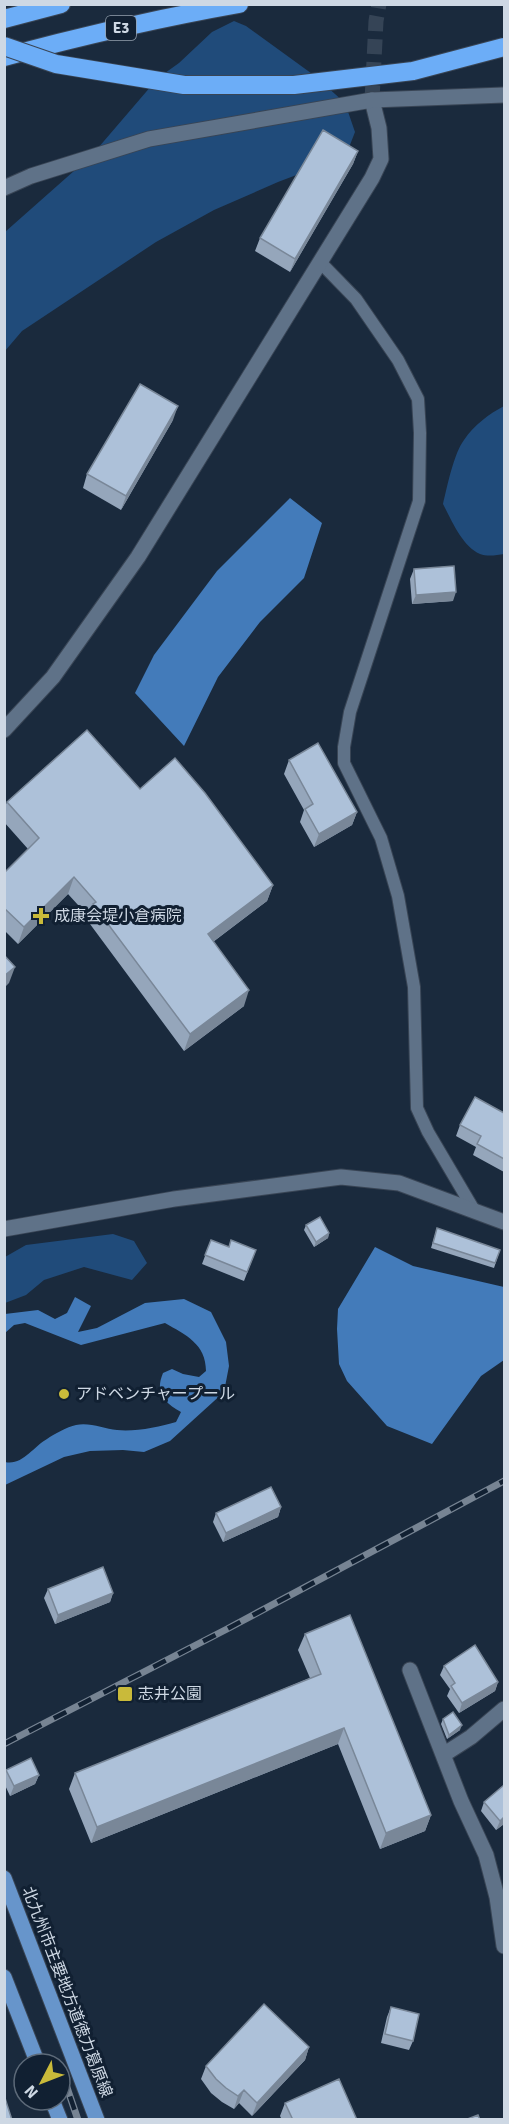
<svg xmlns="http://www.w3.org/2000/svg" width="509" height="2124" viewBox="0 0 509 2124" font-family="Signika,'Noto Sans JP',sans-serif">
  <rect width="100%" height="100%" fill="#1a2a3d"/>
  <path fill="#204b7a" d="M234,21L246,26L315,76L345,103L355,132L348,150L328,163L278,182L214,210L156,242L22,331L5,351V232L92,155L158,78L179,63L212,32Z
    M504,406V554C497,555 488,557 480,554C462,546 452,521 443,504C447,487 454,453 464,440C474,425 489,414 504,406Z
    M113,1234L134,1241L147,1263L132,1280L84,1267L44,1280L26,1295L5,1303V1257L26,1245Z"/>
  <path fill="#437bba" d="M290,498L322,523L304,578L260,622L218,677L184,746L135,693L154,655L217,571Z
    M375,1247L413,1266L504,1287V1360L481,1376L432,1444L387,1426L347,1381L339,1364L337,1329L338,1309Z
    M75,1297L91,1306L78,1332L97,1328L145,1303L184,1299L211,1312L226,1342L229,1366L224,1392L170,1441L144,1452L123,1450L90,1451L64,1457L5,1485V1462C22,1466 33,1447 47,1439C54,1434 67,1427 76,1425C90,1422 104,1429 117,1430C134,1432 160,1427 176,1422L181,1412C163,1402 155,1392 163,1373L172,1369L183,1374L199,1377L206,1371C206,1344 186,1335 165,1323L81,1345L25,1323L14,1325L5,1333V1314L38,1310L55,1319L67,1313Z"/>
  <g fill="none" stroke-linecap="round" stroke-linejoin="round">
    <path stroke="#354456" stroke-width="15" stroke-dasharray="15 8" stroke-linecap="butt" d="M372,100L376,21L379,4"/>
    <defs>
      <path id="service" d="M321,263L356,299L398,360L418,399L420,433L419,501L350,712L344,747V763L381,838L398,896L414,987L417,1108L428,1132L474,1210"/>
      <path id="minor" d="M4,730L53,677L138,557L372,178L381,159L379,128L372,100
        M410,1670L461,1801L486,1855L497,1897L504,1946
        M443,1755L471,1737L504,1709"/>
      <path id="tertiary" d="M4,188L31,176L149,139L372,100L504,95
        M4,1229L174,1199L341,1177L399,1183L504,1222"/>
      <path id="primary" d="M4,1878L97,2120
        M4,1977L38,2064
        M52,2100L60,2120"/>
      <path id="motorway" d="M4,19L61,4
        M4,57C82,36 160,18 239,4"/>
    </defs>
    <use href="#service" stroke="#394555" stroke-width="14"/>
    <use href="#minor" stroke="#394555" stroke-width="17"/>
    <use href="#tertiary" stroke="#394555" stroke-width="17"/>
    <use href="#primary" stroke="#394555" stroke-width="17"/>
    <use href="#motorway" stroke="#394555" stroke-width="20"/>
    <use href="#service" stroke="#5f7288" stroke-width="12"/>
    <use href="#minor" stroke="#5f7288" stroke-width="15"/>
    <use href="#tertiary" stroke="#5f7288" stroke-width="15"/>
    <use href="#primary" stroke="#6795cb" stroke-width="15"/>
    <use href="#motorway" stroke="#6cadf7" stroke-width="18"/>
    <defs>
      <path id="rail" d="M4,1744L227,1629L504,1481
        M61,2070L78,2120"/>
    </defs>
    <use href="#rail" stroke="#778493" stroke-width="7"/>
    <use href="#rail" stroke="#112032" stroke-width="4.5" stroke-dasharray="14" stroke-linecap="butt"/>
    <defs>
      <path id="motorway-bridge" d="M4,46L56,64L184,85H294L413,71L504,47"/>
    </defs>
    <use href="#motorway-bridge" stroke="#394555" stroke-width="20" stroke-linecap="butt"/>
    <use href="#motorway-bridge" stroke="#6cadf7" stroke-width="18"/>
  </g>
  <path fill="#95a6bb" d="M358,151L353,164L290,272L255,251L260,238Z
    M173,420L121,510L83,488L87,474Z
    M414,569L453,601L412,604L410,579Z
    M289,760L357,812L352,825L314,847L300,822L304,810L284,774Z
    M140,789L273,885L267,901L213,942L244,1006L184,1051L87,920L89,917L68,894L18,944L4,930V873L28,849L4,822V808L7,802Z
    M504,1113V1172L473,1155L476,1147L456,1136L460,1125Z
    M306,1225L329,1233L328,1238L314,1247L304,1230Z
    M437,1228L500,1250L494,1268L431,1248Z
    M211,1240L229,1247L256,1250L244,1281L202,1264Z
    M281,1507L278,1517L223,1542L213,1522L216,1513Z
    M48,1589L113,1593L110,1602L55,1624L44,1598Z
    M305,1634L431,1815L425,1831L380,1849L338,1744L91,1843L69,1789L75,1773L310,1678L298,1650Z
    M444,1666L498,1682L495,1691L459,1713L447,1696L450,1689L440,1675Z
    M443,1719L460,1730L447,1739L441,1724Z
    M6,1770L39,1775L35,1784L10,1796L4,1783V1773Z
    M484,1802L504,1824L496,1830L481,1811Z
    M391,2007L413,2041L409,2050L381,2043L387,2017Z
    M309,2047L305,2060L252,2116L239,2103L234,2109L222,2102L211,2093L201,2079L206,2066Z
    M285,2103L357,2120H282L280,2116Z"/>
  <path fill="#798798" d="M358,151L353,164L290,272L295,259Z
    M178,406L173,420L121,510L126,496Z
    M456,592L453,601L412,604L416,595Z
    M357,812L352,825L314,847L319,834Z
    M74,877L68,894L18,944L24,927Z
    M273,885L267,901L202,950L208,934Z
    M15,967L9,983L4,988V976Z
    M249,990L244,1006L184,1051L190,1034Z
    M329,1233L328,1238L314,1247L316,1242Z
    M281,1507L278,1517L223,1542L226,1533Z
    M113,1593L110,1602L55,1624L58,1615Z
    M498,1682L495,1691L459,1713L462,1703Z
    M462,1725L460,1730L447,1739L449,1735Z
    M344,1728L338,1744L91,1843L97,1827Z
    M39,1775L35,1784L10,1796L14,1786Z
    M431,1815L425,1831L380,1849L386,1833Z
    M504,1817V1824L496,1830L500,1821Z
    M309,2047L305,2060L252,2116L257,2103Z
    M244,2090L239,2103L234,2109L238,2096Z"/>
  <path fill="#adc1d9" stroke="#798798" stroke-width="1.5" d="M323,130L358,151L295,259L260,238Z
    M140,384L178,406L126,496L87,474Z
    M454,566L456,592L416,595L414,569Z
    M87,730L140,789L175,758L205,793L273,885L208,934L249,990L190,1034L93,904L96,902L74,877L24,927L4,908V873L39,838L7,802Z
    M318,743L357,812L319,834L305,809L313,804L289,760Z
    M4,955L15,967L4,976Z
    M475,1097L504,1113V1159L477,1144L481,1136L460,1125Z
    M320,1217L329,1233L316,1242L306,1225Z
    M437,1228L500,1250L495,1263L433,1243Z
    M211,1240L229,1247L231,1240L256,1250L247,1272L205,1255Z
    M271,1487L281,1507L226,1533L216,1513Z
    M103,1567L113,1593L58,1615L48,1589Z
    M350,1615L431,1815L386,1833L344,1728L97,1827L75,1773L321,1674L305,1634Z
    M475,1645L498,1682L462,1703L451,1686L455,1683L444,1666Z
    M453,1712L462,1725L449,1735L443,1719Z
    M31,1758L39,1775L14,1786L6,1770Z
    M504,1785V1817L500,1821L484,1802Z
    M264,2004L309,2047L257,2103L244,2090L238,2096L226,2088L216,2079L206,2066Z
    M391,2007L419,2014L413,2041L385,2034Z
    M339,2079L357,2120H293L285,2103Z
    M4,2095L12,2120H4Z
    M478,2115L480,2120H465Z"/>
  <g fill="#c9ba3a" stroke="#112032" stroke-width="2">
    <path d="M38 907h6v6h6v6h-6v6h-6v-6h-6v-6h6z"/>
    <circle cx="64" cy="1394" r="6"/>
    <rect x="117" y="1686" width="16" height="16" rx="3"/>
  </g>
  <g text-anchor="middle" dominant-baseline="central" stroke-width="6" stroke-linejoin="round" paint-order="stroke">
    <rect fill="#112032" stroke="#95a1af" stroke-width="1.5" x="106" y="16" width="30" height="24" rx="4.5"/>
    <g font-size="15" font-weight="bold" fill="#ced8e4">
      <text x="121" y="28">E3</text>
    </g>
    <g font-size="16" fill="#ced8e4" stroke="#112032" text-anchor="start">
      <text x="54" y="916">成康会堤小倉病院</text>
      <text x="76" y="1394">アドベンチャープール</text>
      <text x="138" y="1694">志井公園</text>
    </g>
    <g font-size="16" fill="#ced8e4" stroke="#112032">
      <text transform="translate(67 1992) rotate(69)">北九州市主要地方道徳力葛原線</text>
    </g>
  </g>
  <rect width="509" height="2124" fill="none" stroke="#ced8e4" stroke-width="12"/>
  <g transform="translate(42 2082) rotate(228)"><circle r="28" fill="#112032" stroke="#5d6a79" stroke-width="1.5"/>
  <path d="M0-4.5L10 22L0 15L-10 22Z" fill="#c9ba3a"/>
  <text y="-9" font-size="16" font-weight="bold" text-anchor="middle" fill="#ced8e4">N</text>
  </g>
</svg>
